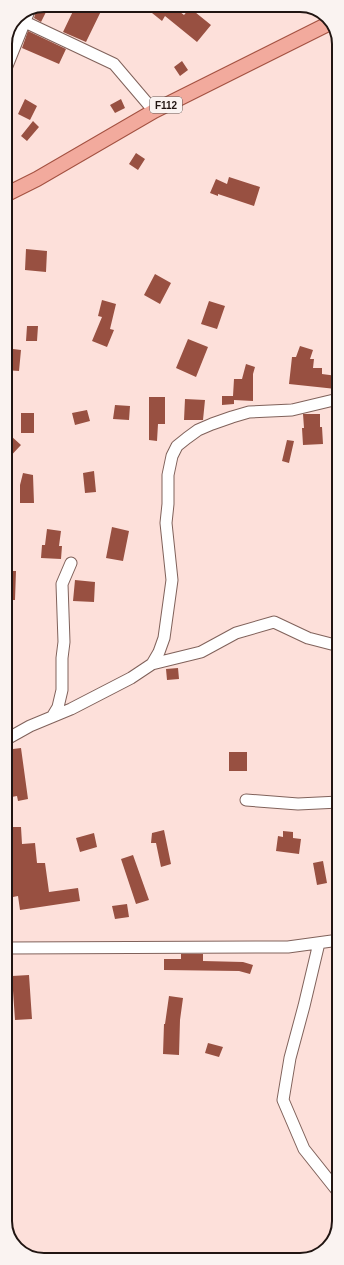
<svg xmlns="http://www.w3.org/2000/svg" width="344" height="1265" viewBox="0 0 344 1265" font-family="Arial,sans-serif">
  <rect width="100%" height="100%" fill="#fde0da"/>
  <path fill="#985041" d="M76,5H104L86,42L63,32Z
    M142,5H171L184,15L190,8L211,25L197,42L165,16L162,21Z
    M37,8L46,12L41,22L34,18Z
    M28,31L66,49L59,64L22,48Z
    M182,61L188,70L180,76L174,67Z
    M25,99L37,106L30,120L18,114Z
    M121,99L125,108L115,113L110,105Z
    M33,121L39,127L27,141L21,136Z
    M136,153L145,159L138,170L129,164Z
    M229,177L260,187L254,206L218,194V196L210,193L216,179L227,184Z
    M26,249L47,251L46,272L25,270Z
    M155,274L171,283L160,304L144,295Z
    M102,300L116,304L110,329L114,330L107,347L92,341L102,317L98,316Z
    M209,301L225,306L217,329L201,324Z
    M27,326H38L37,341H26Z
    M188,339L208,347L196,377L176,368Z
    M300,346L313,350L310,359H314L313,368H322V374L337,376L336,389L289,384L292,357H296Z
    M5,348L21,350L19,371L5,370Z
    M246,364L255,367L253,374V401L234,400V404L222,405V396H233L234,379H242Z
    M149,397H165V424H158L157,441L149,440Z
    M185,399L205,400L203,420H184Z
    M115,405L130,406L129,420L113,419Z
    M87,410L90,421L75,425L72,413Z
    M21,413H34V433H21Z
    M303,414H320V427H322L323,444L303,445L302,428H304Z
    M11,436L21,445L5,462V442Z
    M287,440L294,441L289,463L282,461Z
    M94,471L96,492L85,493L83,473Z
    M23,473L33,475L34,503H20V485Z
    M112,527L129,531L123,561L106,558Z
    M47,529L61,531L59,546H62L61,559L41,558L42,545H45Z
    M5,571H16L15,600H5Z
    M75,580L95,582L94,602L73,601Z
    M178,668L179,679L167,680L166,669Z
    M21,748L28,799L18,801L17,796L6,798L5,750Z
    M229,752H247V771H229Z
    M11,827H21L22,844L35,843L37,863H45L49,892L78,888L80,901L20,910L18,896L13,897L11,883L8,846H11Z
    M164,830L171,864L161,867L156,843H151L152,833Z
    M283,831L293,832V838L301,839L299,854L276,851L278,836L283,837Z
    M94,833L97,847L80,852L76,838Z
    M133,855L149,900L136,904L121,859Z
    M323,861L327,883L317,885L313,863Z
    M127,904L129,917L115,919L112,906Z
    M181,954H203V961L243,962L253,965L250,974L239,971L164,970V959H181Z
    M29,975L32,1019L15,1020L12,976Z
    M169,996L183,998L180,1020L179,1055L163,1054L164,1024H165Z
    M208,1043L223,1047L219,1057L205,1053Z"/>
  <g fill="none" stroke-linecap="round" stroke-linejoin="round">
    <defs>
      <path id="minor" d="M25,22L114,64L154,111
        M5,71L29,11
        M152,664L201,652L236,633L274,622L308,638L339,646
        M52,717L58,707L62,690V658L64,642L62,584L71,563
        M5,740L30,726L71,709L131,678L152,664L159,652L164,638L172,580L166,523L168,504V475L172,456L177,446L187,438L198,430L212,424L232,417L249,412L292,410L338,399
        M246,800L298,804L339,802
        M319,943L304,1006L290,1058L283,1100L304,1149L339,1193
        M6,948L288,947L339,940"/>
      <path id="major" d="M5,195L37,179L154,111L330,23"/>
    </defs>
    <use href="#minor" stroke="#80625b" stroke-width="13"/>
    <use href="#major" stroke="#a35141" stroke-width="16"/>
    <use href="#minor" stroke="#fff" stroke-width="11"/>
    <use href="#major" stroke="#f2aa9d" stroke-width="14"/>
  </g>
  <g text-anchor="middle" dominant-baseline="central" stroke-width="3.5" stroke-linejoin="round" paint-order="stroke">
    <rect fill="#faf3f1" stroke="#625855" stroke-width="1" x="150" y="97" width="32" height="16" rx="3"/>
    <g font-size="10" font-weight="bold" fill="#211512">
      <text x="166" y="105">F112</text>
    </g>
  </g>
  <path d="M0 0H344V1265H0ZM44 12H300A32 32 0 0 1 332 44V1221A32 32 0 0 1 300 1253H44A32 32 0 0 1 12 1221V44A32 32 0 0 1 44 12Z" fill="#faf3f1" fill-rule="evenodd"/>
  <path fill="none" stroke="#211512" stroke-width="2" d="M44 12H300A32 32 0 0 1 332 44V1221A32 32 0 0 1 300 1253H44A32 32 0 0 1 12 1221V44A32 32 0 0 1 44 12Z"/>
</svg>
